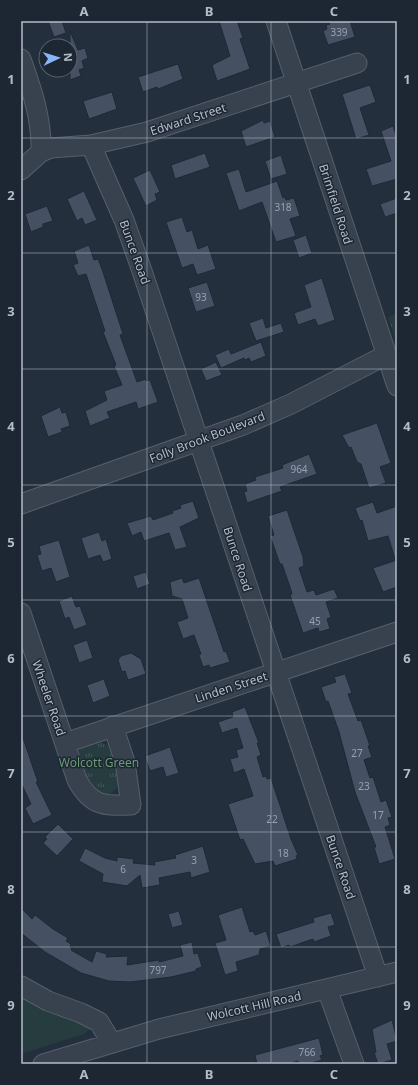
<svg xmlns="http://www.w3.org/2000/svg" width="418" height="1085" viewBox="0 0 418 1085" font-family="'Noto Sans',sans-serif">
  <defs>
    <pattern id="park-tufts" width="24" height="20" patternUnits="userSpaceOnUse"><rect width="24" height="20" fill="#263c3f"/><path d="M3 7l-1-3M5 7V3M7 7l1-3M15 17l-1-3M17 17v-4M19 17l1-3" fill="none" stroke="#435659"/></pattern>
  </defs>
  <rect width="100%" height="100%" fill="#242f3e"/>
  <path fill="#263c3f" d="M21,989L90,1025L89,1030L84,1034L21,1054Z"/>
  <path fill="url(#park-tufts)" d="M397,313V343L388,318Z
    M97,741L112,747L114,750L120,783L115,790L108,795L96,792L85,776L78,753L81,747Z"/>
  <path fill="#455162" stroke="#1f2835" d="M48,21H62L66,33L54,37Z
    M219,21H237L243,38L240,39L250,69L217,81L212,65L230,56Z
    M328,21H350L355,37L328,45L323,31L327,29L326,25L330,24Z
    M70,31L78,50L85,48L88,58L82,61L84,68L79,70L81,76L70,80Z
    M178,64L183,79L158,89L157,87L143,92L138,77Z
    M370,85L376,102L360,108L369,135L356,139L342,94Z
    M112,92L117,109L89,119L83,101Z
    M263,120L264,123L270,121L275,137L246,147L241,131Z
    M393,126L397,138V179L372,186L366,169L391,161L381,131Z
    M205,153L210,167L175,179L171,165Z
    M281,155L287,174L271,179L265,161Z
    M239,169L246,192L277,181L283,198L285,197L286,200L294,198L300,216L290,219L296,236L276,242L262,202L239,211L226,173Z
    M150,170L160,192L155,194L157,200L146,206L133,178Z
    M84,191L97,220L85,225L82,218L77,221L67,199Z
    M397,198V213L385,217L380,204Z
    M47,206L53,221L43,224V227L31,232L25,214Z
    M182,217L187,232L192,230L198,249L208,245L216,269L197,275L193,264L182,268L166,222Z
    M306,235L312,253L299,258L293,240Z
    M89,245L94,260L98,259L102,269L123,334L120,335L137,382L146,379V381L150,380L158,402L138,409L136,402L107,412L110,418L90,426L85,411L107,400L104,391L122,385L114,366L116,365L103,332L105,331L86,274L78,276L73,265L78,263L74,251Z
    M322,278L335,320L318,326L315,319L298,325L294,313L311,307L304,285Z
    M207,282L215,306L196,312L188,288Z
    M263,318L266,328L281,323L284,332L256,341L249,323Z
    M261,342L266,356L251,362L249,358L245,360L244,358L221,368L215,355L229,349L231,354Z
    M216,362L222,375L206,381L201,369Z
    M60,407L62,413L66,412L70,426L61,429L62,432L48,437L41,416Z
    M377,423L391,463L380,467L386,483L369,488L361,464L357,462L351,447L349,448L342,435Z
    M309,454L317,474L280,487L282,491L247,503L244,492L247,491L245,484L256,480L255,477L283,468L282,465Z
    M193,501L199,518L180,527L187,547L175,550L169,533L144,541L141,532L132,536L127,523L151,516L153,520L173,513L172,511L181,508L180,505Z
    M373,502L377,513L397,506V559H395L388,536L368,541L362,520L360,521L355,508Z
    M287,510L303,557L304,566L299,568L307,592L314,590L316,595L334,589L338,598L326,602L331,617L327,619L330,629L319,632L318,628L303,633L290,595L292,594L290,587L282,564H280L270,536L274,535L268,516Z
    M99,532L102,541L106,539L112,559L103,562L100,555L88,559L81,538Z
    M59,540L70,577L56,582L51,568L42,571L37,555L41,554L39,546Z
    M397,560V587L383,592L373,568Z
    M146,572L150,584L137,589L133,576Z
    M182,578L184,583L199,578L221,643L224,652L226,651L230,662L210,668L209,665L203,667L199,655L201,654L194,635L183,639L177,622L188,618L182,599L172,596L170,582Z
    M72,596L76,607L80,606L87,625L74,630L69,617L65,619L59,601Z
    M87,640L93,658L79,663L73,645Z
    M131,653L141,659L146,674L128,680L125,671L122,672L118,660L121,656Z
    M345,674L352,693L348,694L358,721L361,720L370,746H368L372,757L364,760L370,778L373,777L381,802L386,800L392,817L388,818L390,825L385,827L395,859L379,864L374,847H376L355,792L339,732L328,701L326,702L321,687L336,682L334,677Z
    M104,679L110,696L93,703L87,685Z
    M245,707L259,743H257L261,755L257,757L263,777L266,776L267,779L271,778L291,839L298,855L296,856L297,859L275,866L273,861L255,864L243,839L240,840L228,804L253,796L244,769L234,773L230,759L238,757L236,750L243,748L237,728L222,733L218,722L233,717L232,712Z
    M21,738H23L38,782H36L52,815L33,824L25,808L31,804L21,783Z
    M170,747L179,773L166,777L163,767L150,771L145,756Z
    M58,824L73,839L57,856L43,843L47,839L45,837Z
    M203,846L210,872L191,878L190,872L159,878L160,885L142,888L140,875L127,886L102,882L103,874L79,861L85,848L105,858L117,861V857L134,859L133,863L155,865L154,862L176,858L175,855Z
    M242,907L250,932L253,931L255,935L266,931L271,946L260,949L259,955L236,962L238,971L225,975L215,943L226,940L218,915Z
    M21,908L32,919L35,915L53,929L68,938L66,941L71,944L70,947L72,948L71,950L92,962L96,951L107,954L106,957L128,956L127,965L159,960V962L183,956L180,945L192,942L194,954L198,953L202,967L196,969V971L171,977L130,982L109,981L81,973L45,952L21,933Z
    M179,911L183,925L172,928L168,914Z
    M331,913L335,925L328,927L331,936L314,942L313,939L290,947L289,945L281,948L276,934L314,922L313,918Z
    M392,1020L397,1041L387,1044L392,1060L378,1064L374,1052H376L372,1029Z
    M319,1038L323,1055L320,1056L322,1060L308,1064H298V1061L288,1064H257L255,1055Z"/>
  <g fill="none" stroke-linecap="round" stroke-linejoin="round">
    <defs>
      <path id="minor" d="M276,21L397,386
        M21,59C32,90 42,119 41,152
        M91,145L124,220L142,271L378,977
        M21,170L41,152L51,148L91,145L147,132L357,63
        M21,504L243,425L291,404L386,355
        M21,613L77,780C91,806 104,806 131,805L125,762L113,726
        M65,743L397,632
        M21,986L48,1001L81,1013L99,1022L111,1042
        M327,989L354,1064
        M43,1064L159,1029L397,972"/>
    </defs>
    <use href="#minor" stroke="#565f6c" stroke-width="21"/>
    <use href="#minor" stroke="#38414e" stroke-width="19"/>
  </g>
  <path fill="none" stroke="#b4bcc9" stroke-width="1" stroke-opacity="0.55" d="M147,21V1064M271,21V1064M21,138H397M21,253H397M21,369H397M21,485H397M21,600H397M21,716H397M21,832H397M21,947H397"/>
  <g text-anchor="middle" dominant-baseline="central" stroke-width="3" stroke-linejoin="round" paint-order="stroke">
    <g font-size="10" fill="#98a1af">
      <text x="339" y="32">339</text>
      <text x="283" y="207">318</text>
      <text x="201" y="297">93</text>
      <text x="299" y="469">964</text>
      <text x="315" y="621">45</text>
      <text x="357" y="753">27</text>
      <text x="364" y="786">23</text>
      <text x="378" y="815">17</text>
      <text x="272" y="819">22</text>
      <text x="283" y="853">18</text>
      <text x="194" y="860">3</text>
      <text x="123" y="869">6</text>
      <text x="158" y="970">797</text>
      <text x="307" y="1052">766</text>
    </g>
    <g font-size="12" fill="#b4bcc9" stroke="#1d2633">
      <text transform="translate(188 119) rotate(-18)">Edward Street</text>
      <text transform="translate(336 204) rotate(72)">Brimfield Road</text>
      <text transform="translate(135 252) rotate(70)">Bunce Road</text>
      <text transform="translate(207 437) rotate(-21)">Folly Brook Boulevard</text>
      <text transform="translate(238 559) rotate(72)">Bunce Road</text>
      <text transform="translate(231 687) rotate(-18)">Linden Street</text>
      <text transform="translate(49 698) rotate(71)">Wheeler Road</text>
      <text transform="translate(341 867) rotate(71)">Bunce Road</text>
      <text transform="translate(254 1006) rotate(-13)">Wolcott Hill Road</text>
    </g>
    <g font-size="12" fill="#6b9a76" stroke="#1d2633">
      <text x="99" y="762">Wolcott Green</text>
    </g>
  </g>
  <rect width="418" height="1085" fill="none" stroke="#1d2633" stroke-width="44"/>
  <g transform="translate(58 58) rotate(86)"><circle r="19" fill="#1d2633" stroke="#59626f"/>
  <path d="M0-3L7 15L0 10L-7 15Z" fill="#8ab4f8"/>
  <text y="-6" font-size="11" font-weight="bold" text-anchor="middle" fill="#b4bcc9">N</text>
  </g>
  <rect x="22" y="22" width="374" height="1041" fill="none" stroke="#b4bcc9" stroke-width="1.5"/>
  <g font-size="13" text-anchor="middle" font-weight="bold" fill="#b4bcc9">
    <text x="84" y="16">A</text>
    <text x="209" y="16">B</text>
    <text x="334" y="16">C</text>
    <text x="11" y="84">1</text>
    <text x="407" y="84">1</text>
    <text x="11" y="200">2</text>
    <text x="407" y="200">2</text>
    <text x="11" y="316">3</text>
    <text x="407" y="316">3</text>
    <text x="11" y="431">4</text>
    <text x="407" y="431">4</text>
    <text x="11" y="547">5</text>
    <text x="407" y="547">5</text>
    <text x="11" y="663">6</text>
    <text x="407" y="663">6</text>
    <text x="11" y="778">7</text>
    <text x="407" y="778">7</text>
    <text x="11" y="894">8</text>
    <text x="407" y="894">8</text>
    <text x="11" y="1010">9</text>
    <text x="407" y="1010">9</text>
    <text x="84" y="1079">A</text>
    <text x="209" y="1079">B</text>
    <text x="334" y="1079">C</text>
  </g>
</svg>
